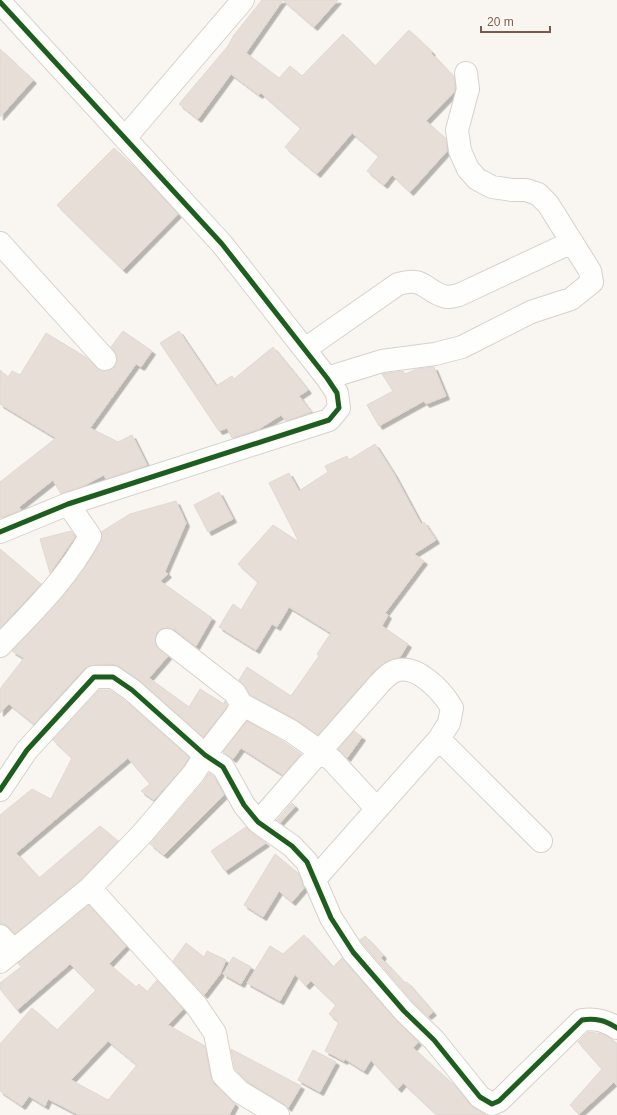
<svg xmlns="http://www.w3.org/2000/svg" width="617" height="1115" viewBox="0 0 617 1115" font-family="Arial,sans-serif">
  <defs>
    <filter id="shadow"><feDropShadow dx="3.5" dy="3.5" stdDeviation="0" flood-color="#0004"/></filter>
  </defs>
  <rect width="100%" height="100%" fill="#f9f5f0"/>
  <path fill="#e6ded7" stroke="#e2d8d2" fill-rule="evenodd" filter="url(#shadow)" d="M262,0H338L314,27L283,0L246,53L279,78L290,66L302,76L343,34L375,66L409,30L432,52L431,53L454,77L455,88L454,92L426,121L446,139L447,151L410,192L392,175L384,185L367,171L379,156L352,133L317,174L285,147L301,128L261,93L259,95L231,74L198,119L179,104L228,46L234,35Z
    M0,49L33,80L0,117Z
    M114,148L142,175L178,214L123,270L57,205Z
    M123,331L152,351L141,367L136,364L90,428L118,442L132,435L147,465L106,479L104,475L81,487L61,494L53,480L19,507L21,510L0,518V482L56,438L0,404V370L8,377L12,371L20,375L46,333L87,358L96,367L101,371H108L114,368L117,362V356L111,347Z
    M179,331L216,386L232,376L234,379L273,347L308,390L299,396L311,412L286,421L281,415L259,429L232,438L227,428L219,431L160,343Z
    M434,367L446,396L426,404L424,401L379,426L367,405L393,391L382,374L403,371L405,374L417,369Z
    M375,444L394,474L421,524L424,522L436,540L414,554L424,561L385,613L388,615L382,626L408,644L400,657L386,662L375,670L318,735L297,720L250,695L246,687L239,680L247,667L291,696L319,656L317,654L331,633L289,607L277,627L272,624L256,650L219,627L233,604L241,610L258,582L238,564L273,525L299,542L269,483L289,473L299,491L328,472L325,466L347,456L349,460Z
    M219,492L233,519L208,532L194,505Z
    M176,501L186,523L165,571L168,574L160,581L212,618L196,646L175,630L169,628H163L157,632L155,638L156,645L168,656L149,678L189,707L200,689L224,704L225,701L227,705L226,708L203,737L140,681L120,667L113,664L94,665L85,668L34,724L9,704L0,713V689L24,658L12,651L58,602L81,574L101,542L102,536L101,532L130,514Z
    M71,531L75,537L50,573L40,539Z
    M0,549L41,584L0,628Z
    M99,690H109L124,700L189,757L184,766L154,800L141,791L150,784L128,758L16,853L39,878L100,826L118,841L82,879L15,934L9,927L4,924H0V815L32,789L51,799L72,758L53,740Z
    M247,721L284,742L301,754L283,775L241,748L233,759L223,752Z
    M354,731L362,737L347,758L338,749Z
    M209,773L214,776L224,795L164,855L150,844L204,781Z
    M292,803L295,806L280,822L277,820Z
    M246,827L251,832L266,843L225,871L211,851Z
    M275,854L299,874L304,888L292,902L279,891L263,917L244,905Z
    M89,905L126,946L109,964L136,987L139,984L147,992L157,980L183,1009L168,1025L205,1046L211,1078L214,1084L235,1104L229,1115H79L48,1099L45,1106L29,1096L22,1106L0,1091V1044L32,1008L57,1030L96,990L70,964L17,1010L0,989V983L21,967L18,963ZM108,1041L137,1065L108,1100L71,1080Z
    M304,935L333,967L342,958L395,1019L418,1042L413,1048L456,1087L470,1105L486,1115H437L403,1083L398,1089L371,1060L364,1071L345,1059L344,1061L325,1051L339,1022L329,1014L336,1005L311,981L306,986L295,974L280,1001L247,983L270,946L283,954Z
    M365,936L383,955L381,958L405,983L407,982L433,1012L428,1016L413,1002L363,944L360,940Z
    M186,943L204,957L207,951L226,960L220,974L204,995L173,961Z
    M233,957L251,967L241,984L223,974Z
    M588,1032L603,1034L612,1039L617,1045V1086L614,1082L579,1114L570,1105L602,1069L578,1042Z
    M231,1049L301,1086L288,1108L284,1104L248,1082L235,1069Z
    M313,1050L336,1062L320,1092L298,1080Z"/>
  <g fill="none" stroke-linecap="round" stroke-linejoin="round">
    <defs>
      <path id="street" d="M0,2L222,244L327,378L337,393L339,408L329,420L68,504L0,532
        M125,138L243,0
        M0,243L105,359
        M305,349L398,284C425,276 424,291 446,297C450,297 455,296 459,295L572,242
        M327,378L382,361L435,354L462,347L531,312L571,299L592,282L590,271L548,204L538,194L526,190H512L492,187L477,179L468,169L460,151L457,130L468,89L466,73
        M0,646C34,610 66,580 90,536L68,504
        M241,704L291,731L332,760L377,809
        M439,739L541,841
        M0,790L27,750L94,677H113L132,690L205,755L223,767L244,805L258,822L292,846L307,862L331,918L353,952L404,1011L434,1040L480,1097L492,1104L499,1101L582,1020C595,1018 605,1020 617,1028
        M258,822L379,684C383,680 388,674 393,672C415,661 442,691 452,708L449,723L439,739L314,880
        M90,888L196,1005L215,1033L223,1075L240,1092L278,1115
        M0,936L14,951
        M0,962L90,888L142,834L194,773L205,755L237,714L241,704L235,693L167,640"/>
    </defs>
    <use href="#street" stroke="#d7d1cb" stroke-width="24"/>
    <use href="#street" stroke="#fefefd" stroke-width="22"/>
    <defs>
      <path id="cycleway" d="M0,2L222,244L327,378L337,393L339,408L329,420L68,504L0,532
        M0,790L27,750L94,677H113L132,690L205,755L223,767L244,805L258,822L292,846L307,862L331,918L353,952L404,1011L434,1040L480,1097L492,1104L499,1101L582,1020C595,1018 605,1020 617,1028"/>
    </defs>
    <use href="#cycleway" stroke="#fffaf3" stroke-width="8"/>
    <use href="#cycleway" stroke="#1b5e20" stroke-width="5"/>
  </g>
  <path d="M481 26v6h69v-6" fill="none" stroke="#7a5c4d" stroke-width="2"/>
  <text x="487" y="26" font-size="12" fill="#7a5c4d" stroke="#fffaf3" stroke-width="3" paint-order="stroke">20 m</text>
</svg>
